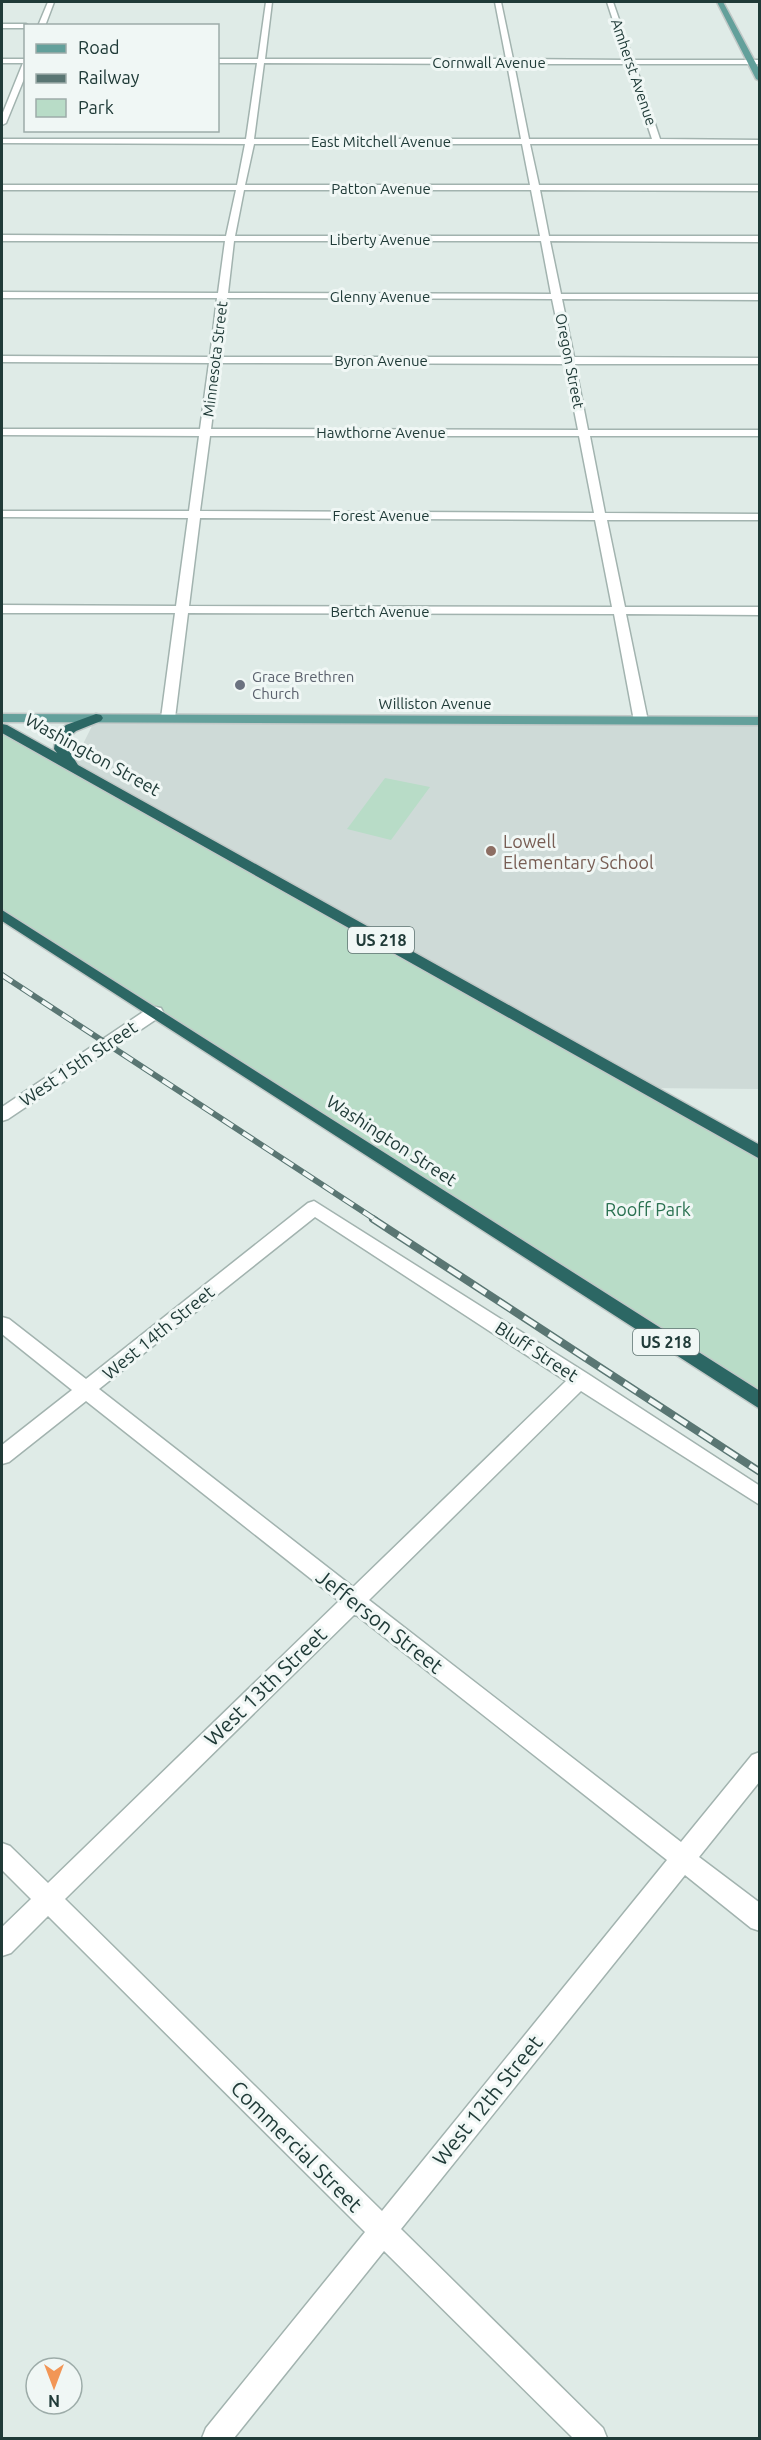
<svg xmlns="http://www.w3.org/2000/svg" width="761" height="2440" viewBox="0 0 761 2440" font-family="Ubuntu,sans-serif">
  <rect width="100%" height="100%" fill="#dfebe7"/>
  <path fill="#cedad7" d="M96,718L759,722V1089L644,1088L72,766Z"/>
  <path fill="#b8dcc7" d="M2,729L759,1153V1401L2,921Z
    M385,778L430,787L391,840L347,829Z"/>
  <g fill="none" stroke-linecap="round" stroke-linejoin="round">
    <defs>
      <path id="minor" d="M48,2H54L45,26H38Z
        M266,2H272L265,59H506L495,2H501L513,59L626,60L607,2H613L633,60H760V64H635L660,139L760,140V144H530L539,185H760V191L540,190L549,236H760V242L550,241L561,294H760V300L562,299L574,357L760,358V364H575L588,430H760V436H590L605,513L760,514V520H607L625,607H760V615L626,614L648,721L646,724H636L634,721L614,614L188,613L175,718L168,722L161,718L175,613H2V605L176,606L188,518L2,517V511H189L199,436L2,435V429H200L209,363L2,362V356L210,357L217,298H2V292L218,293L225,241H2V235L226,236L236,190H2V185H237L245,144L2,143V139H246L257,63H218V59H258ZM264,63L507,64L521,139H254ZM514,64H627L652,139H529ZM254,144H522L530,185H245ZM244,190H531L540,236H235ZM234,241H541L551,294L228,293ZM227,298L552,299L564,357H220ZM219,363L565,364L578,430L211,429ZM210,436H579L594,513L200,511ZM200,518L595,520L612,607L189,606Z
        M2,24H26L29,26H26V28H2Z
        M2,59H26V74L6,123L2,125V115L23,63H2Z
        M155,1007L161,1008L163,1012L161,1016L8,1119L2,1121V1107L149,1008Z
        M314,1201L588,1374L760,1486V1505L581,1391L369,1600L681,1842L752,1755L760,1752V1781L699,1857L760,1903V1931L751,1928L685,1875L401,2229L603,2428L607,2438H573L384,2251L234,2438H202L206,2428L365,2232L48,1916L11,1953L2,1956V1927L31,1899L2,1870V1843L10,1846L48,1883L339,1601L86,1401L9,1462L2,1464V1445L72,1390L2,1334V1317L9,1319L86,1379L308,1203ZM315,1217L566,1381L353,1587L99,1389ZM355,1614L667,1860L382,2211L65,1899Z"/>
      <path id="major" d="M717,2H723L760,71V81L756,79Z
        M2,714L760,717V725L2,722Z"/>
      <path id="highway" d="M96,714L101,715L103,718L101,721L76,731L68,738V749L78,765L760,1145V1159L2,733V724L7,725L57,753L54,749L56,734L66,725Z
        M2,910L760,1391V1409L2,921Z"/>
    </defs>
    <use href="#minor" stroke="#a2b3af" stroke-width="3"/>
    <use href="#major" stroke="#c1c8c7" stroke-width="3"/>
    <use href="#highway" stroke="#c1c8c7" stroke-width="3"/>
    <use href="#minor" fill="#fff" fill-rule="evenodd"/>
    <use href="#major" fill="#63a09b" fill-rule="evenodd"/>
    <use href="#highway" fill="#2c6764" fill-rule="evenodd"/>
    <defs>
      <path id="rail-far1" d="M2,975L376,1220"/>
      <path id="rail" d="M373,1219L760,1472"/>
    </defs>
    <use href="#rail-far1" stroke="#5a7673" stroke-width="6"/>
    <use href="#rail" stroke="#5a7673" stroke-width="8"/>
    <use href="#rail-far1" stroke="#f0f7f5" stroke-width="4" stroke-dasharray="12" stroke-linecap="butt"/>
    <use href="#rail" stroke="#f0f7f5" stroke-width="5" stroke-dasharray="15" stroke-linecap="butt"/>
  </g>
  <circle fill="#6b7280" stroke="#f0f7f5" stroke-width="2" cx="240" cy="685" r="6"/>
  <circle fill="#8d6e63" stroke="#f0f7f5" stroke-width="2" cx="491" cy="851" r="6"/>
  <g text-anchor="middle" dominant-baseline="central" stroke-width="6" stroke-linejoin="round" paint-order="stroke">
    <g font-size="15" fill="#203b38" stroke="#f0f7f5">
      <text x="489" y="62">Cornwall Avenue</text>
      <text transform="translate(634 72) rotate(71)">Amherst Avenue</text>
      <text x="381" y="141">East Mitchell Avenue</text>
      <text x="381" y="188">Patton Avenue</text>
      <text x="380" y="239">Liberty Avenue</text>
      <text x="380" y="296">Glenny Avenue</text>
      <text transform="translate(215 359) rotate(-83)">Minnesota Street</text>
      <text x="381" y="360">Byron Avenue</text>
      <text transform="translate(570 361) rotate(79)">Oregon Street</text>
      <text x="381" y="432">Hawthorne Avenue</text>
      <text x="381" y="515">Forest Avenue</text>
      <text x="380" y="611">Bertch Avenue</text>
      <text x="435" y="703">Williston Avenue</text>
    </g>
    <g font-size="15" fill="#5b616d" stroke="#f0f7f5" text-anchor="start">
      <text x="252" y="676">Grace Brethren<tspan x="252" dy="17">Church</tspan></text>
    </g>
    <g fill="#f0f7f5" stroke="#5e7371" stroke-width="1.5">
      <rect x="348" y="927" width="66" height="26" rx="4.5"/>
      <rect x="633" y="1329" width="66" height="26" rx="4.5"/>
    </g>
    <g font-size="16" font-weight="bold" fill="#203b38">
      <text x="381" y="940">US 218</text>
      <text x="666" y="1342">US 218</text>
    </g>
    <g font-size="18" fill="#203b38" stroke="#f0f7f5">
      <text transform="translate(93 754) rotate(29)">Washington Street</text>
      <text transform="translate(78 1063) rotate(-34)">West 15th Street</text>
      <text transform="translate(392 1140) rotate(33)">Washington Street</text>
      <text transform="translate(158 1332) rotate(-39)">West 14th Street</text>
      <text transform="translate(537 1351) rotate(33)">Bluff Street</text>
    </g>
    <g font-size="18" fill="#785e54" stroke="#f0f7f5" text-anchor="start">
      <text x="503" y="841">Lowell<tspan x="503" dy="21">Elementary School</tspan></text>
    </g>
    <g font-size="18" fill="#2a7151" stroke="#f0f7f5">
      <text x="648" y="1209">Rooff Park</text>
    </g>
    <g font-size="21" fill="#203b38" stroke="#f0f7f5">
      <text transform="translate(380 1621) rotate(38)">Jefferson Street</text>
      <text transform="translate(265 1686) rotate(-44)">West 13th Street</text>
      <text transform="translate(487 2100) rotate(-51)">West 12th Street</text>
      <text transform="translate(297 2146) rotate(45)">Commercial Street</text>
    </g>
  </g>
  <rect width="761" height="2440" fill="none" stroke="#203b38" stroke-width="6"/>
  <rect x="24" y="24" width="195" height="108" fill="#f0f7f5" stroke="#9daca9" stroke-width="1.5"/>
  <rect x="36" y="44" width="30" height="9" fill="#63a09b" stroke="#9daca9" stroke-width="1.5"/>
  <text x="78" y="54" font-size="18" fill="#203b38">Road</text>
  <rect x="36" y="74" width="30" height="9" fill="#5a7673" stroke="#9daca9" stroke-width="1.5"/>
  <text x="78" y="84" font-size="18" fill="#203b38">Railway</text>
  <rect x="36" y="99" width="30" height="18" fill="#b8dcc7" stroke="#9daca9" stroke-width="1.5"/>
  <text x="78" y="114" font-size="18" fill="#203b38">Park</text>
  <g transform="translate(54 2386) rotate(180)"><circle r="28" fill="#f0f7f5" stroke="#9daca9" stroke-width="1.5"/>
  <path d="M0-4.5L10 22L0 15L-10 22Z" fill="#f29656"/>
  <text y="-9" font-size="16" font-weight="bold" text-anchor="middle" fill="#203b38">N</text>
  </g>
</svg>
